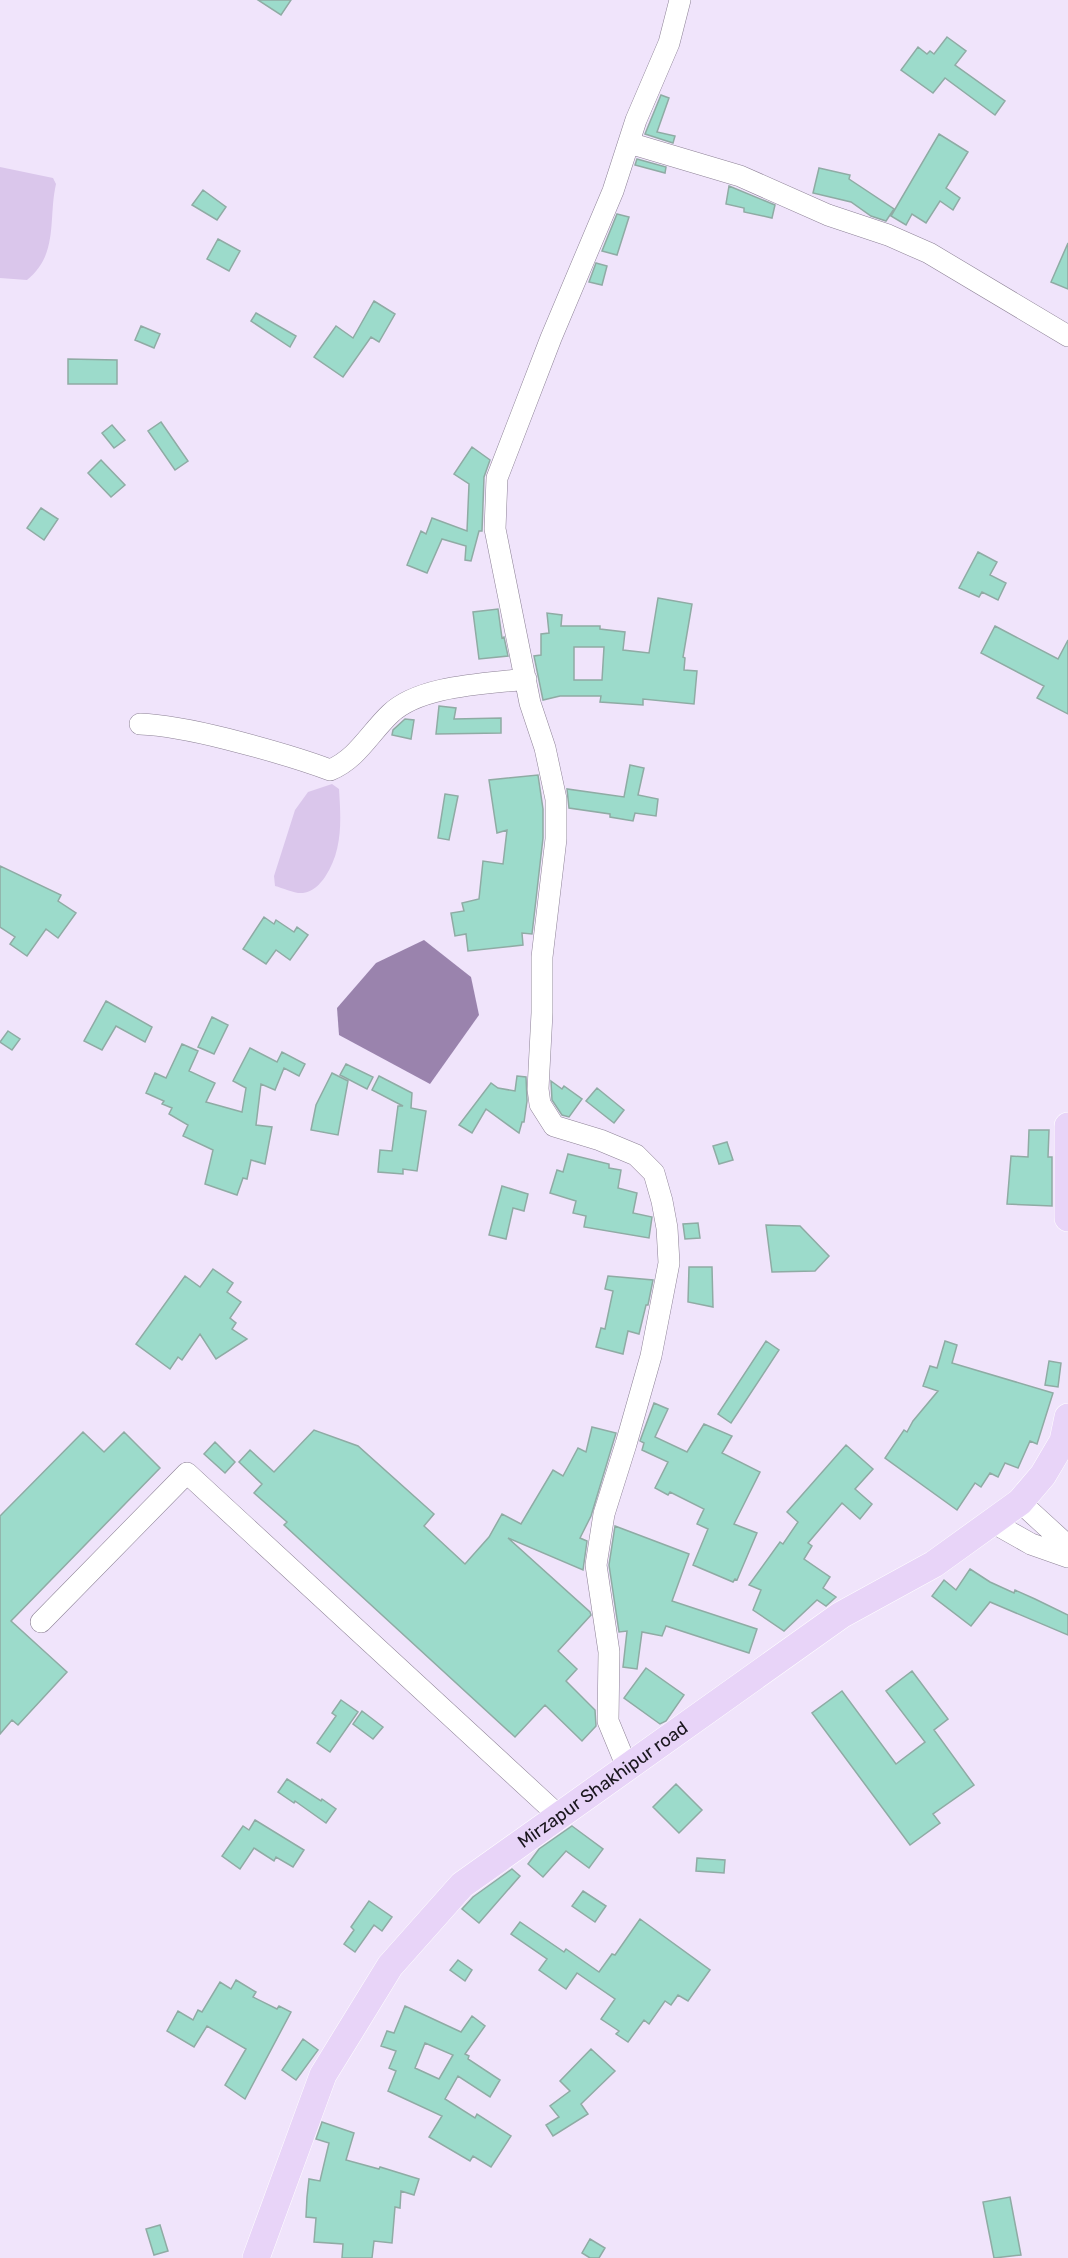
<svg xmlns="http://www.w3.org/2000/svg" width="1068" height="2258" viewBox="0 0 1068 2258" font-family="Rubik,sans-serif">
  <rect width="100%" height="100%" fill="#f0e4fb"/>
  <path fill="#dac6eb" d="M0,167L53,178L56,184C48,219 59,254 27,280L0,278Z
    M332,784L339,789C341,820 343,850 325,877C320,884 313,892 303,893C295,894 283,888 275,886L274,876L295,810L308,792Z"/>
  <path fill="#9a83ad" d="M424,940L471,977L479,1015L430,1084L339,1035L337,1008L376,963Z"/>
  <path fill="#9cdbcb" stroke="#8faba4" stroke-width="1.5" fill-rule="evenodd" d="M258,0H291L281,15Z
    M947,37L966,51L955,65L1005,101L995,115L945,78L933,93L901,70L918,47L927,54L930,51L934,54Z
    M661,95L669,98L657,132L675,136L673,143L645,134Z
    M939,134L968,152L946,188L960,198L953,210L940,201L926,223L912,214L906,225L891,216Z
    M637,159L666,167L665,173L635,165Z
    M819,168L850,175L849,179L894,209L886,221L871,216L851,202L813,193Z
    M729,186L775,205L772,218L744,212V208L726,204Z
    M203,190L226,207L217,220L192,205Z
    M617,214L629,217L617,255L602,251Z
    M218,239L240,251L229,271L207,259Z
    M1068,243V289L1051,282Z
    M596,263L607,266L602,285L589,282Z
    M374,301L395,314L379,342L371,337L343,377L314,357L336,326L353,338Z
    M256,313L296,336L290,347L251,321Z
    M141,326L160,334L154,348L135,340Z
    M68,359L117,360V384H68Z
    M161,422L188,461L175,470L148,431Z
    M112,425L125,440L114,448L102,433Z
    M472,447L490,460L484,477L482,531H479L471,561L465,560L466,546L442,539L427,573L407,565L421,531L426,534L432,518L467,531L469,484L454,474Z
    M101,460L125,485L111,497L88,473Z
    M41,508L58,519L44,540L27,528Z
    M978,552L997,562L990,575L1006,583L998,600L982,592L979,597L959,588Z
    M658,598L692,604L683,657L685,658L684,670L697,671L694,704L643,699V705L600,702L601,696H560L543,700L534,656L541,655V634L549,633L547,613L562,615L561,626H600V629L625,632L623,650L649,653ZM574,647H604L602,680H574Z
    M498,609L502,638L504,637L508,656L479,659L473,612Z
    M995,626L1058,659L1068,640V714L1037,698L1044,686L981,653Z
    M439,706L456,708L454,719L501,718V733L436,734Z
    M405,719L414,720L411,739L392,735L393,730Z
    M630,765L644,768L638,795L658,799L656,816L635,813L633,821L610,817V814L569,808L567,789L624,797Z
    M538,775L543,809V838L532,934L522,933L523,945L468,951L466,934L455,936L451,913L464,911L462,903L479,899L483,861L503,864L507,830L497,833L489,780Z
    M445,794L458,796L449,840L438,838Z
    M0,866L61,895L58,901L76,913L58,938L46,929L27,956L10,944L15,937L0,927Z
    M264,917L274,924L276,920L294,932L297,927L308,935L290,960L276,950L266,964L243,949Z
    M106,1001L152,1027L145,1042L116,1026L102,1050L84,1041Z
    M212,1017L228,1025L214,1054L198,1047Z
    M8,1031L20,1039L12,1050L0,1042Z
    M182,1044L198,1051L189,1071L215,1083L206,1102L242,1112L246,1088L233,1081L250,1048L277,1062L282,1052L305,1064L299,1076L284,1068L275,1090L261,1084L256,1125L272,1127L265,1164L251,1160L247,1179L243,1178L237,1195L205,1184L213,1150L183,1136L188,1125L169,1114L172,1108L162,1104L164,1101L146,1093L155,1073L166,1078Z
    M346,1064L373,1077L367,1089L340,1075Z
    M332,1073L348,1081L338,1135L311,1130L316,1105Z
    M379,1076L412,1093L411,1108L426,1111L417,1171L403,1169V1174L378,1172L380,1150L392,1151L398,1106H403L372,1090Z
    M517,1076L526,1077L527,1101L524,1122H522L519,1133L486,1109L472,1133L459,1125L491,1083L498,1088L515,1091Z
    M551,1081L562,1089L564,1086L582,1099L569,1117L562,1115L552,1100Z
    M597,1088L624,1110L614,1123L586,1101Z
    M1029,1130H1049L1048,1157H1052V1206L1007,1204L1011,1156L1028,1157Z
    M727,1142L733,1160L719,1164L713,1146Z
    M568,1154L609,1164V1168L621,1170L618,1188L637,1193L633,1213L652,1217L649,1238L584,1227L586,1216L573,1213L576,1201L550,1193L557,1170L563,1172Z
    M502,1186L528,1194L524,1211L513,1208L506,1239L489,1235Z
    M698,1223L700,1238L685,1239L683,1224Z
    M766,1225L800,1226L829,1256L815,1271L772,1272Z
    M689,1267H712L713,1307L688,1302Z
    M213,1269L233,1283L227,1292L241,1302L230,1318L236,1323L232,1329L247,1339L216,1359L200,1334L182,1360L178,1357L170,1369L136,1344L185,1276L200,1287Z
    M608,1276L653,1280L648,1305H646L639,1334L628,1331L623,1354L596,1347L601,1328L605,1329L613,1291L605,1289Z
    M766,1341L779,1350L731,1423L718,1414Z
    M945,1341L957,1345L952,1363L1053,1393L1037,1444L1030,1441L1018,1468L1005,1463L998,1477L990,1473L981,1487L975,1483L957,1510L885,1458L904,1430L907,1432L913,1421L938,1391L923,1386L930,1366L937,1368Z
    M1049,1361L1061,1363L1058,1387L1045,1385Z
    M654,1403L668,1409L655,1437L687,1452L704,1424L732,1436L722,1453L760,1472L734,1524L757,1533L737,1580L735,1579L733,1582L693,1565L708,1529L697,1524L704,1509L670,1492L668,1495L655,1488L668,1462L642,1450L644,1443L640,1441Z
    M592,1427L616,1433L591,1516L580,1538L587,1541L583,1570L508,1538L590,1612L591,1615L558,1651L577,1669L566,1681L595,1710L596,1726L582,1741L545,1705L515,1737L284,1525L287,1522L254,1493L262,1484L239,1462L250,1450L274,1472L314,1430L358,1446L434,1514L424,1526L465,1564L489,1537L502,1514L521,1524L553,1470L563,1476L578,1448L586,1452Z
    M83,1432L104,1452L124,1432L160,1468L11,1621L67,1672L18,1725L12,1720L0,1734V1516Z
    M215,1442L235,1462L225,1473L204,1454Z
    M846,1445L873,1469L855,1489L872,1504L860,1519L842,1503L808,1543L812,1546L804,1559L830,1577L823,1588L836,1597L826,1606L817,1600L784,1631L753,1610L761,1590L749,1585L780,1542L783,1544L798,1522L787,1512Z
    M615,1526L689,1554L672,1601L757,1629L749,1653L666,1626L662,1636L642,1632L637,1669L623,1667L627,1631L619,1632L609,1565Z
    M970,1569L990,1582L1014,1593L1015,1590L1035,1599L1068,1615V1635L990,1602L971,1626L932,1596L944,1580L956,1590Z
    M646,1668L684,1695L666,1721L660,1724L624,1698Z
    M912,1671L948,1719L934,1730L974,1785L933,1814L940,1823L910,1845L812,1713L842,1691L896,1764L925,1742L886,1691Z
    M341,1700L358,1712L330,1752L317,1743L336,1716L332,1713Z
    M362,1711L383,1727L373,1739L353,1724Z
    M287,1779L321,1801L322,1799L336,1809L326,1823L295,1801L294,1803L278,1792Z
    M676,1784L702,1810L679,1833L653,1807Z
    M255,1820L304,1850L293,1867L276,1857L274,1861L254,1848L240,1869L222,1856L243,1826L249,1830Z
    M572,1826L603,1849L589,1868L566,1851L543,1877L528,1864L539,1849Z
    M697,1858L725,1860L724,1873L696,1871Z
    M512,1869L520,1876L479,1923L462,1909L473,1897Z
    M583,1891L606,1906L595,1922L572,1906Z
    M369,1901L392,1917L382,1931L374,1925L355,1952L344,1944L354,1930L351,1927Z
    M640,1919L710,1970L688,2001L678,1995L671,2005L665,2001L649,2024L644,2020L628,2042L616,2034L619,2031L601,2019L615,1999L577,1973L566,1989L539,1970L547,1959L511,1934L520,1922L564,1952L566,1949L599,1972L612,1954L615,1955Z
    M458,1960L472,1970L465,1981L450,1970Z
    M236,1980L256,1992L253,1997L277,2009L279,2006L291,2012L245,2099L225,2085L246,2049L207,2026L194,2047L167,2031L178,2011L193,2020L198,2010L202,2012L220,1982L231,1989Z
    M405,2006L461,2032L472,2016L485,2026L465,2054L469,2056L468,2059L500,2080L490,2097L458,2076L445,2099L475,2118L477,2114L511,2136L491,2167L473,2156L470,2161L429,2137L442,2116L388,2091L396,2071L389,2068L396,2051L381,2046L387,2031L394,2033ZM425,2043L453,2055L439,2079L415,2068Z
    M303,2039L318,2050L296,2080L282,2070Z
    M591,2049L615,2071L581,2104L588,2114L553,2136L546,2125L559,2117L550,2106L570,2091L560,2081Z
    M322,2122L354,2133L346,2160L379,2169L380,2167L419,2179L414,2195L401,2191L400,2208L395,2207L392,2243L374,2241L372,2258H342L343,2244L314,2242L316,2218L306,2217L307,2197L309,2179L320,2181L329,2143L316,2139Z
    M1010,2197L1021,2255L994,2258L983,2202Z
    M160,2225L168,2251L154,2255L146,2229Z
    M590,2239L605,2248L599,2258H590L582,2253Z"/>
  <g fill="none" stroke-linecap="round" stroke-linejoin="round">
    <defs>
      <path id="minor" d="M629,143L740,176L828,215L888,235L929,253L1068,336
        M140,724C169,725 199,732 227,739C262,748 296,757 330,770C357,759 369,734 390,714C420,685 486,684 526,679
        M1020,1502L1068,1546
        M992,1522L1031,1544L1068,1557
        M41,1622L187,1473L559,1816
        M627,1767L608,1721L609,1652L596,1565L604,1514L626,1444L651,1356L669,1263L667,1228L662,1201L654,1173L636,1155L600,1140L554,1126L540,1104L538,1089L542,1013V957L556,839V799L545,748L530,703L495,529L497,478L551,338L613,191L636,120L669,43L680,0"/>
      <g id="major">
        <path d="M1068,1126V1218"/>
        <path id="s1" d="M256,2258L323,2075L390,1966L462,1885L841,1615L934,1564L1020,1502L1043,1475L1063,1441L1068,1417"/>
      </g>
    </defs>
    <use href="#minor" stroke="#8d8296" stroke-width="22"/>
    <use href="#major" stroke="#fff" stroke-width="28"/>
    <use href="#minor" stroke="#fff" stroke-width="21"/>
    <use href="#major" stroke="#e8d4f8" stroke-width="27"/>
  </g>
  <g text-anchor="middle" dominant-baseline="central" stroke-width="4.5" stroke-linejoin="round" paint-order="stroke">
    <g font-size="18" fill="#1a161d" stroke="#faf5fe">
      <text stroke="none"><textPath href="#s1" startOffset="604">Mirzapur Shakhipur road</textPath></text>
    </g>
  </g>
</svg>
